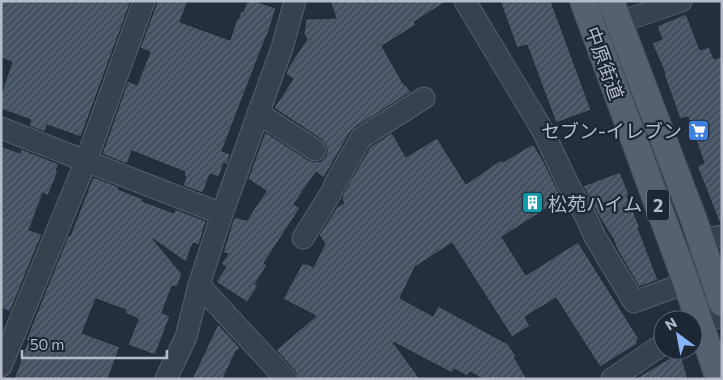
<svg xmlns="http://www.w3.org/2000/svg" width="723" height="380" viewBox="0 0 723 380" font-family="Commissioner,'Noto Sans JP',sans-serif">
  <defs>
    <pattern id="building-hatch" width="6" height="6" patternUnits="userSpaceOnUse" patternTransform="scale(1.25)"><rect width="6" height="6" fill="#455162"/><path d="M-1 1l2-2M0 6l6-6M5 7l2-2" fill="none" stroke="#5d6877"/></pattern>
  </defs>
  <rect width="100%" height="100%" fill="#242f3e"/>
  <path fill="url(#building-hatch)" stroke="#1f2835" d="M1,1H131L81,137L47,125L45,132L29,126L31,120L1,109V94L12,62L1,58Z
    M156,1H188L180,22L230,40L237,18H239L241,11L243,12L247,1H255L276,8L267,37H266L222,151L230,154L227,165L224,163L219,177L210,174L203,193L183,186L186,177L184,176L185,172L132,151L127,164L102,154L128,81L137,85L150,52L140,48L156,5Z
    M330,1H447L414,22L416,25L382,46L404,85L405,84L411,92L354,128L350,132L324,178L316,172L294,204L300,208L264,263L267,265L255,284L258,286L247,302L216,282L226,267L221,264L228,254L223,253L234,217L247,220L266,191L248,179L265,132L308,160L314,162L321,161L326,156L327,151L326,145L322,140L274,108L293,79L286,74L289,66L307,39L304,34L306,19L336,18Z
    M500,1H551L591,110L556,123L527,45L517,48Z
    M686,14L700,50L709,47L714,59L722,56V224H720L697,166L704,163L688,117L680,119L664,74L665,73L652,43L662,39L657,26Z
    M392,133L406,157L437,138L466,184L501,160L503,162L533,144L543,160L564,203L548,213L546,209L502,237L526,275L578,242L639,339H637V344L600,367L556,298L525,317L530,326L512,337L452,243L415,267L400,298L433,316L438,306L508,344L516,356L514,357L527,379H483L470,372L467,376L454,369L452,373L393,342L420,379H298L295,371L276,350L316,316L283,299L302,264H308L313,267L325,244L319,235L337,207L344,203L342,200L343,194L370,147Z
    M1,146L20,153L21,149L59,164L56,170L58,171L48,196L43,193L29,230L42,234L10,312L1,308Z
    M620,172L629,195L627,196L640,228H638L658,280L639,287L617,249L613,239L600,218L583,186Z
    M93,177L119,187L118,189L143,199L142,201L174,213L175,209L206,221L199,245L193,243L186,262L153,239L182,274L177,287L172,286L162,313L170,316L155,355L128,345L138,319L125,313L126,310L96,299L82,333L120,347L108,379H14L28,341L26,340L32,325L68,236H70Z
    M218,324L240,348L236,351L223,379H192Z
    M680,352L688,379H635Z"/>
  <g fill="none" stroke-linecap="round" stroke-linejoin="round">
    <defs>
      <path id="minor" d="M465,1L542,129L568,184L586,217L595,237L634,302L686,283
        M606,27L681,1
        M258,113L315,150
        M1,128L222,214
        M334,186L361,138L424,98
        M303,238L331,193
        M701,240L722,236
        M199,285L286,379
        M693,326L722,316
        M1,366L86,161L144,1
        M166,379L186,337L199,285L222,214L282,48L295,1
        M612,379L663,344"/>
      <path id="major" d="M583,1L681,268L719,379
        M611,1L694,220L722,303"/>
    </defs>
    <use href="#minor" stroke="#565f6c" stroke-width="23"/>
    <use href="#major" stroke="#414a57" stroke-width="28"/>
    <use href="#minor" stroke="#38414e" stroke-width="21"/>
    <use href="#major" stroke="#56606e" stroke-width="26"/>
  </g>
  <defs>
    <symbol id="supermarket-square" viewBox="-11 -11 22 22"><rect x="-9" y="-9" width="18" height="18" rx="4" fill="#3f7fe0" stroke="#1d2633"/><path d="M-6-5.5h2.5l.6 2H6L4.5 2H-2.5L-4.4-4H-6ZM-1.5 3.2a1.3 1.3 0 1 0 .1 0ZM3 3.2a1.3 1.3 0 1 0 .1 0Z" fill="#fff"/></symbol>
    <symbol id="building-square" viewBox="-11 -11 22 22"><rect x="-9" y="-9" width="18" height="18" rx="4" fill="#0f9aa8" stroke="#1d2633"/><path d="M-4-6H4V6H1V3H-1V6H-4ZM-2.5-4.3h1.7v1.8h-1.7ZM.8-4.3h1.7v1.8H.8ZM-2.5-1h1.7V.8h-1.7ZM.8-1h1.7V.8H.8Z" fill="#fff"/></symbol>
  </defs>
  <g fill-rule="evenodd">
    <use href="#supermarket-square" x="686" y="118" width="25" height="25"/>
    <use href="#building-square" x="520" y="190" width="25" height="25"/>
  </g>
  <g text-anchor="middle" dominant-baseline="central" stroke-width="4.5" stroke-linejoin="round" paint-order="stroke">
    <rect fill="#1d2633" stroke="#878f9c" stroke-width="1" x="647" y="189.5" width="22" height="31" rx="4"/>
    <g font-size="18" font-weight="bold" fill="#b4bcc9">
      <text x="658" y="205">2</text>
    </g>
    <g font-size="19" fill="#b4bcc9" stroke="#1d2633">
      <text transform="translate(605 63) rotate(70)">中原街道</text>
    </g>
    <g font-size="19" fill="#b4bcc9" stroke="#1d2633" text-anchor="end">
      <text x="682" y="130">セブン-イレブン</text>
      <text x="548" y="203" text-anchor="start">松苑ハイム</text>
    </g>
  </g>
  <rect width="723" height="380" fill="none" stroke="#b4bcc9" stroke-width="5"/>
  <g transform="translate(678 335) rotate(328)"><circle r="24" fill="#1d2633" stroke="#59626f"/>
  <path d="M0-4L9 19L0 12L-9 19Z" fill="#8ab4f8"/>
  <text y="-8" font-size="14" font-weight="bold" text-anchor="middle" fill="#b4bcc9">N</text>
  </g>
  <path d="M22 350v8h145v-8" fill="none" stroke="#b4bcc9" stroke-width="2.5"/>
  <text x="30" y="350" font-size="15" fill="#b4bcc9" stroke="#1d2633" stroke-width="4" paint-order="stroke">50 m</text>
</svg>
